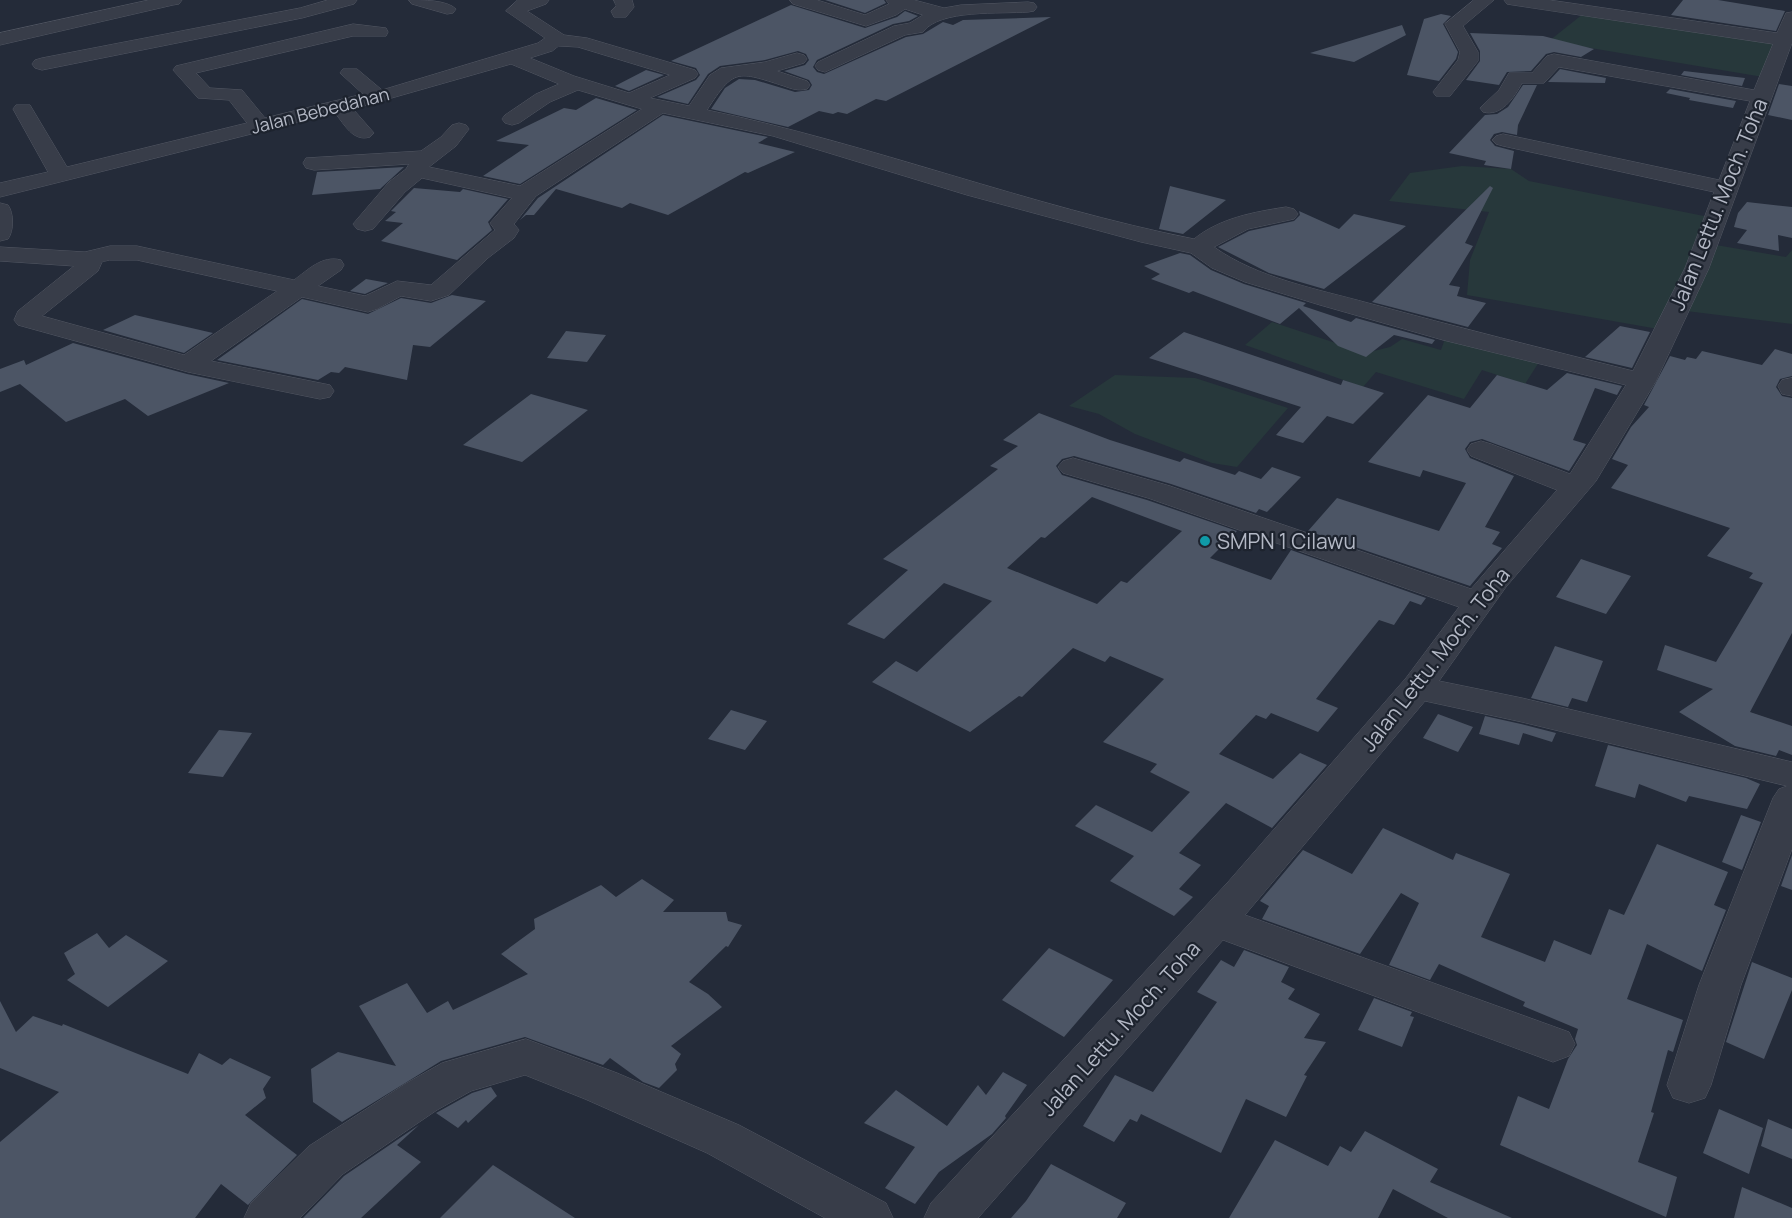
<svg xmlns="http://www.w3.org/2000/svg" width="1792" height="1218" viewBox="0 0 1792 1218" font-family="Manrope,sans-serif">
  <rect width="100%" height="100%" fill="#242b39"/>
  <path fill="#27383b" d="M1588,10L1784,43L1769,78L1549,41Z
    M1462,166L1511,169L1529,181L1709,217L1658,329L1467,295L1470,260L1489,212L1389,201L1410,173Z
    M1716,245L1786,257L1792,250V324L1686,311Z
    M1272,322L1366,353L1390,347L1402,339L1441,350L1446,336L1541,359L1525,384L1482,370L1464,399L1376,372L1363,387L1245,345Z
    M1115,375L1195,378L1288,408L1237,467L1212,463L1135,434L1099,414L1069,406Z"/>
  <path fill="#4c5565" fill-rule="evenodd" d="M825,0H884L886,3L865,13Z
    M1683,0H1718L1785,11L1776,31L1671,15Z
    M791,5L865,28L897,17L905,11L918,16L909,21L893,24L817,60L813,67L817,72L824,74L906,37L923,34L943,22L953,25L963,20L1051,17L886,101L876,99L847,114L838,112L833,114L819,111L788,127L711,109L725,88L739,79L755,80L795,92L809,90L812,85L809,80L784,71L805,65L809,60L806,54L798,51L765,60L720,66L708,74L688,104L657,97L696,80L700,75L696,68L671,61Z
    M1441,14L1451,16L1443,24L1458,52L1456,59L1439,81L1407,75L1424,19Z
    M1402,25L1406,35L1354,62L1310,53Z
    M1470,33L1543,36L1594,49L1581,57L1554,52L1546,54L1531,71L1507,72L1499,85L1466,80L1480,61V51Z
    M1560,69L1606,78L1605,83L1548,82Z
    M646,70L664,75L629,91L615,86Z
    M1684,71L1745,78L1742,86L1681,75Z
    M1779,84L1792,86V120L1768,115Z
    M1523,85H1537L1518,125L1517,135L1502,132L1494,134L1490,140L1495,146L1514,151L1511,169L1484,165L1486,161L1449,153L1485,115L1497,114L1508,107Z
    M1670,89L1736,101L1733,108L1689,100L1690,98L1666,93Z
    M596,98L637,110L520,184L483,176L529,145L496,141L564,108L576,110Z
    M663,115L768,137L758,143L795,152L748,173L745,172L668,215L630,203L622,208L556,189L534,215H526L520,220L538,198Z
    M404,167L380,189L312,195L317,172Z
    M1170,186L1226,200L1183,234L1159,229Z
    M1490,186L1493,188L1465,243L1473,246L1449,285L1460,287L1457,296L1486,303L1468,327L1372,302Z
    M414,188L460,192L463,189L508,199L488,222L492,230L457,260L381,241L403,223L385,221L396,212L391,211Z
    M1747,202L1792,207V238L1778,235L1779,251L1737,243L1747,230L1734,227L1738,213Z
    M1299,211L1339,229L1354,214L1406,226L1324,289L1269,273L1218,247L1249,231L1294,221L1300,215Z
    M1180,253L1190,255L1211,270L1244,284L1306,303L1303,306L1351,322L1356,318L1435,340L1432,344L1394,335L1366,357L1338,346L1299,308L1280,324L1193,291L1189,293L1151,279L1160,274L1144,266Z
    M366,279L388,283L365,294L350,291Z
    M452,295L486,301L430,347L413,345L407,380L345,367L339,373L331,372L318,380L217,360L302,299L368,314L401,298L431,303Z
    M135,315L213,333L184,353L103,330Z
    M1620,326L1650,332L1632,368L1585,357Z
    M566,331L606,335L587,362L547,358Z
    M1184,332L1341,385L1343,380L1384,393L1353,424L1327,416L1303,443L1276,435L1301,407L1149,358Z
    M73,343L187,374L229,383L148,416L125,399L66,422L20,384L0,392V369L24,360L26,365Z
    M1775,349L1792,354V376L1780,379L1776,387L1782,396L1792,398V633L1750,712L1792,726V755L1779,750L1776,756L1735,746L1679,712L1713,689L1657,670L1665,645L1716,662L1763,583L1749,578L1753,573L1707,556L1730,528L1611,488L1628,465L1612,459L1631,427L1649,407L1644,405L1670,356L1685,360L1687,357L1696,359L1702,351L1762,365Z
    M1567,373L1622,386L1617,395L1595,388L1573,440L1586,444L1569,471L1482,439L1470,442L1465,449L1470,458L1514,476L1485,527L1500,532L1492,544L1502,548L1470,586L1308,531L1337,498L1439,531L1466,483L1423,470L1420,477L1368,462L1428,395L1470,408L1497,375L1547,390Z
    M531,394L588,410L522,462L463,445Z
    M1039,413L1110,440L1180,462L1184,458L1235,475L1239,471L1261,479L1272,467L1301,477L1267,512L1259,509L1256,513L1171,484L1074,456L1062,459L1056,466L1062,475L1147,500L1237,531L1210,558L1271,580L1291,550L1426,598L1421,605L1410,601L1394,625L1379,620L1316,699L1338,708L1318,732L1271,713L1266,719L1256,715L1219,754L1273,779L1300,753L1327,765L1272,828L1226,803L1179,853L1201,865L1179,889L1193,897L1174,916L1110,881L1134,856L1075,826L1096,805L1152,832L1190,792L1150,772L1157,764L1103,742L1164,679L1110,656L1105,662L1073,648L1022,697L1019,696L970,732L872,682L896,661L917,672L992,601L944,583L884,639L847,624L908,570L883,559L998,469L990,466L1018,446L1003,440ZM1092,497L1182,531L1127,583L1121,581L1097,604L1007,568L1041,537L1045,538Z
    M1581,559L1631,576L1606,614L1556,597Z
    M1555,646L1603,661L1587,702L1572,698L1568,707L1531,698Z
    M731,710L767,721L745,750L708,739Z
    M1438,714L1473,727L1458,752L1423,738Z
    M1485,716L1521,724L1556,733L1552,742L1523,733L1519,745L1479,734Z
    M219,730L252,733L223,777L188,773Z
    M1608,745L1746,778L1760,784L1747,809L1689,796L1686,802L1639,784L1635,798L1595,786Z
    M1741,815L1761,822L1742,870L1722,862Z
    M1383,828L1453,860L1456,853L1510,874L1481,937L1545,962L1554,940L1591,955L1609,909L1624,915L1657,844L1728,872L1714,905L1726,910L1702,971L1647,944L1627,999L1683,1020L1673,1052L1668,1050L1651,1112L1654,1113L1638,1162L1677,1177L1666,1217L1500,1145L1518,1096L1549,1109L1568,1059L1577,1045L1575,1039L1578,1029L1523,1006L1525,1002L1439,964L1430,980L1389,965L1419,903L1401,893L1360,954L1262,919L1269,906L1260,901L1303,850L1352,874Z
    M1792,855V890L1781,886Z
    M642,879L674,900L663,912H726L728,921L742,925L728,947L726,946L689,982L708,994L722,1007L671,1046L681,1054L675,1064L677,1070L659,1088L643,1082L610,1058L603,1065L525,1037L441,1061L342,1122L313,1102L311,1069L338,1052L396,1066L359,1006L407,983L427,1013L448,1001L453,1010L528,974L501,954L535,929L534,919L601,885L616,897Z
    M97,933L109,948L126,935L168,961L108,1007L67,980L75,974L64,953Z
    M1049,948L1113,980L1064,1037L1002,1000Z
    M1244,950L1289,967L1281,982L1295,989L1288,999L1320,1014L1304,1038L1326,1042L1304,1075L1307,1076L1286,1117L1246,1099L1221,1153L1141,1114L1137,1122L1130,1119L1114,1142L1083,1126L1115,1075L1153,1092L1217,1002L1197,992L1221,960L1234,967Z
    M1752,962L1792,978V990L1764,1059L1726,1042Z
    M1374,998L1412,1012L1410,1016L1414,1017L1402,1047L1358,1030Z
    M0,1001L16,1032L33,1016L62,1026L63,1024L188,1074L199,1053L222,1065L230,1058L271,1077L263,1089L266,1098L245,1115L297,1155L248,1205L221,1184L195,1218H0V1142L59,1092L0,1068Z
    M1003,1072L1027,1085L1005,1116L1006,1118L992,1134L939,1172L915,1204L885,1188L915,1147L864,1123L896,1090L947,1126L978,1085L986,1095Z
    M491,1087L497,1096L468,1123L466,1120L458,1128L436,1113L472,1093Z
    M1719,1109L1763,1128L1749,1174L1703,1153Z
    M1768,1119L1792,1129V1159L1761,1146Z
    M419,1125L397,1145L421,1162L361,1218H303L344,1176Z
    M1365,1131L1438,1169L1430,1182L1512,1218H1448L1393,1189L1378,1218H1229L1275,1140L1328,1166L1340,1146L1351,1152Z
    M1051,1164L1126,1203L1117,1218H1011L1026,1201Z
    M493,1165L575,1218H440Z
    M1742,1187L1792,1208V1218H1734Z"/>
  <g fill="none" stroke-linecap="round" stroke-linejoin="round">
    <defs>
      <path id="minor" d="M149,0H182L179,4L173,5L0,45V33Z
        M328,0H357L354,4L302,18L42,70L35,68L32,64L35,60L42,58L300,8Z
        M409,0C423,0 447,0 456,9L453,13L447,14L412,4Z
        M518,0H549L546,4L527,11L564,35L587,38L695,70L698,74L695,78L650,98L689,106L710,75L721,68L765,62L797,53L804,55L807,59L804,63L777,71L807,81L810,85L807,89C798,91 792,89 784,86C737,71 734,68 707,110C871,144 1029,206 1194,239C1220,218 1254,212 1286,207L1294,209L1298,214L1294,219L1248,229L1214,247C1257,278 1317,289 1368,303C1456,327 1545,349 1633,371L1685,268L1714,192L1503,146L1496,144L1492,140L1496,136L1503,134L1719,180L1750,101L1559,67L1544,83H1522C1514,98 1501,117 1483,112L1480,108L1499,90L1509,73H1532L1547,56L1554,54L1754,90L1773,44L1513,5L1507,4L1504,0H1549L1777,33L1786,13L1792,12V43L1709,268L1656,381L1596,481L1506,587L1439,681L1522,698L1792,762V849L1741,985L1711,1085L1705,1098L1689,1103L1673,1098L1667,1085L1699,985L1773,798L1779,789L1787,786L1522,722L1425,701L1245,915L1569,1032L1575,1044L1569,1056L1553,1062L1537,1056L1223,940L978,1218H924L931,1203L1228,882L1406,678L1459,607L1148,498L1063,473L1058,467L1063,461L1073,458L1170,486L1471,589L1557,490L1471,456L1467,450L1471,444L1481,441L1491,444L1570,474L1626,385L1443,340L1320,305L1245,282L1212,268L1191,253L1141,242L967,195L773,136L663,113L536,196L514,224L519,230L514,238L488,258L449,295L431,301L401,296L377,309L368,312L302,297L211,361L330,385L334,391L330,397L320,399L188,372L18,325L14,320L18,311L74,266L0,261V247L85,252L110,246H137L294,280C308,270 322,255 341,260L344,265L341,270L318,286L365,296L397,281L431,285L495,230L490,223L512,198L422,178L405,192L373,229L365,231L357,229L353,224L389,182L406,169L409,164L314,170L306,168L303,163L306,158L421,151L441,137L452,125L459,123L466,125L469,129L456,146L429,167L520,186L642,109L578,90L550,102L519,123L512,125L505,123L502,119L505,115L536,94L559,84L511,64L353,109L374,133L370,137C353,142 345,125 335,113L0,197V183L48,172L13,109L16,105H30L67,167L247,123L229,100L198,98L173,70L176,66L353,24L386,28L388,32L386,36H353L196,73L210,88L242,90L265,118L363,94L340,73L343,69H357L382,90L538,43L545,38L506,11ZM559,46L578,47L670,75L629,93L574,76L530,58L552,51ZM110,260H137L277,291L184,355L42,316L98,271L102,262Z
        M614,0H632L634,7L626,17H614L611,11L616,6Z
        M790,0H817L865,15L889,4L886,0H914L944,8L961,5L1028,2L1034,3L1037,7L1034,11L1028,12C1002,14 939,9 923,32L905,35L825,72L818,70L815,66L818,62L894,26L910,23L923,15L905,9L896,15L866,26L793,4Z
        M1474,0H1494L1463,26L1478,52V61L1450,96H1436L1433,92L1458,60L1460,52L1445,24Z
        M0,203L8,205C14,213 14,231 8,239L0,241Z
        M1792,378V396L1782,394L1778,386L1782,380Z
        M526,1039L617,1073L739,1125L886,1203L893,1218H825L707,1153L585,1099L525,1075L471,1091L437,1110L343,1174L300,1218H244L251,1203L309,1146L405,1084L442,1063Z"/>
    </defs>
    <use href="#minor" stroke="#535864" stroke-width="1"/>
    <use href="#minor" fill="#383d49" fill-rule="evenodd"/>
  </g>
  <circle fill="#0f9aa8" stroke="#1d232e" stroke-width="2" cx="1205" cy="541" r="6"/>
  <g text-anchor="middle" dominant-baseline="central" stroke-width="4.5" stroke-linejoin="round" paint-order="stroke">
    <g font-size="18" fill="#b3b8c5" stroke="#1d232e">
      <text transform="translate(320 110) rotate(-14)">Jalan Bebedahan</text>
    </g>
    <g font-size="21" fill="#b3b8c5" stroke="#1d232e">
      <text transform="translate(1718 204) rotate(-68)">Jalan Lettu. Moch. Toha</text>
      <text transform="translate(1435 659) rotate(-52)">Jalan Lettu. Moch. Toha</text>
      <text transform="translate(1120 1028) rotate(-48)">Jalan Lettu. Moch. Toha</text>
    </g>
    <g font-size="21" fill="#b3b8c5" stroke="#1d232e" text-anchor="start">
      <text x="1217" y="541">SMPN 1 Cilawu</text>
    </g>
  </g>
</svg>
